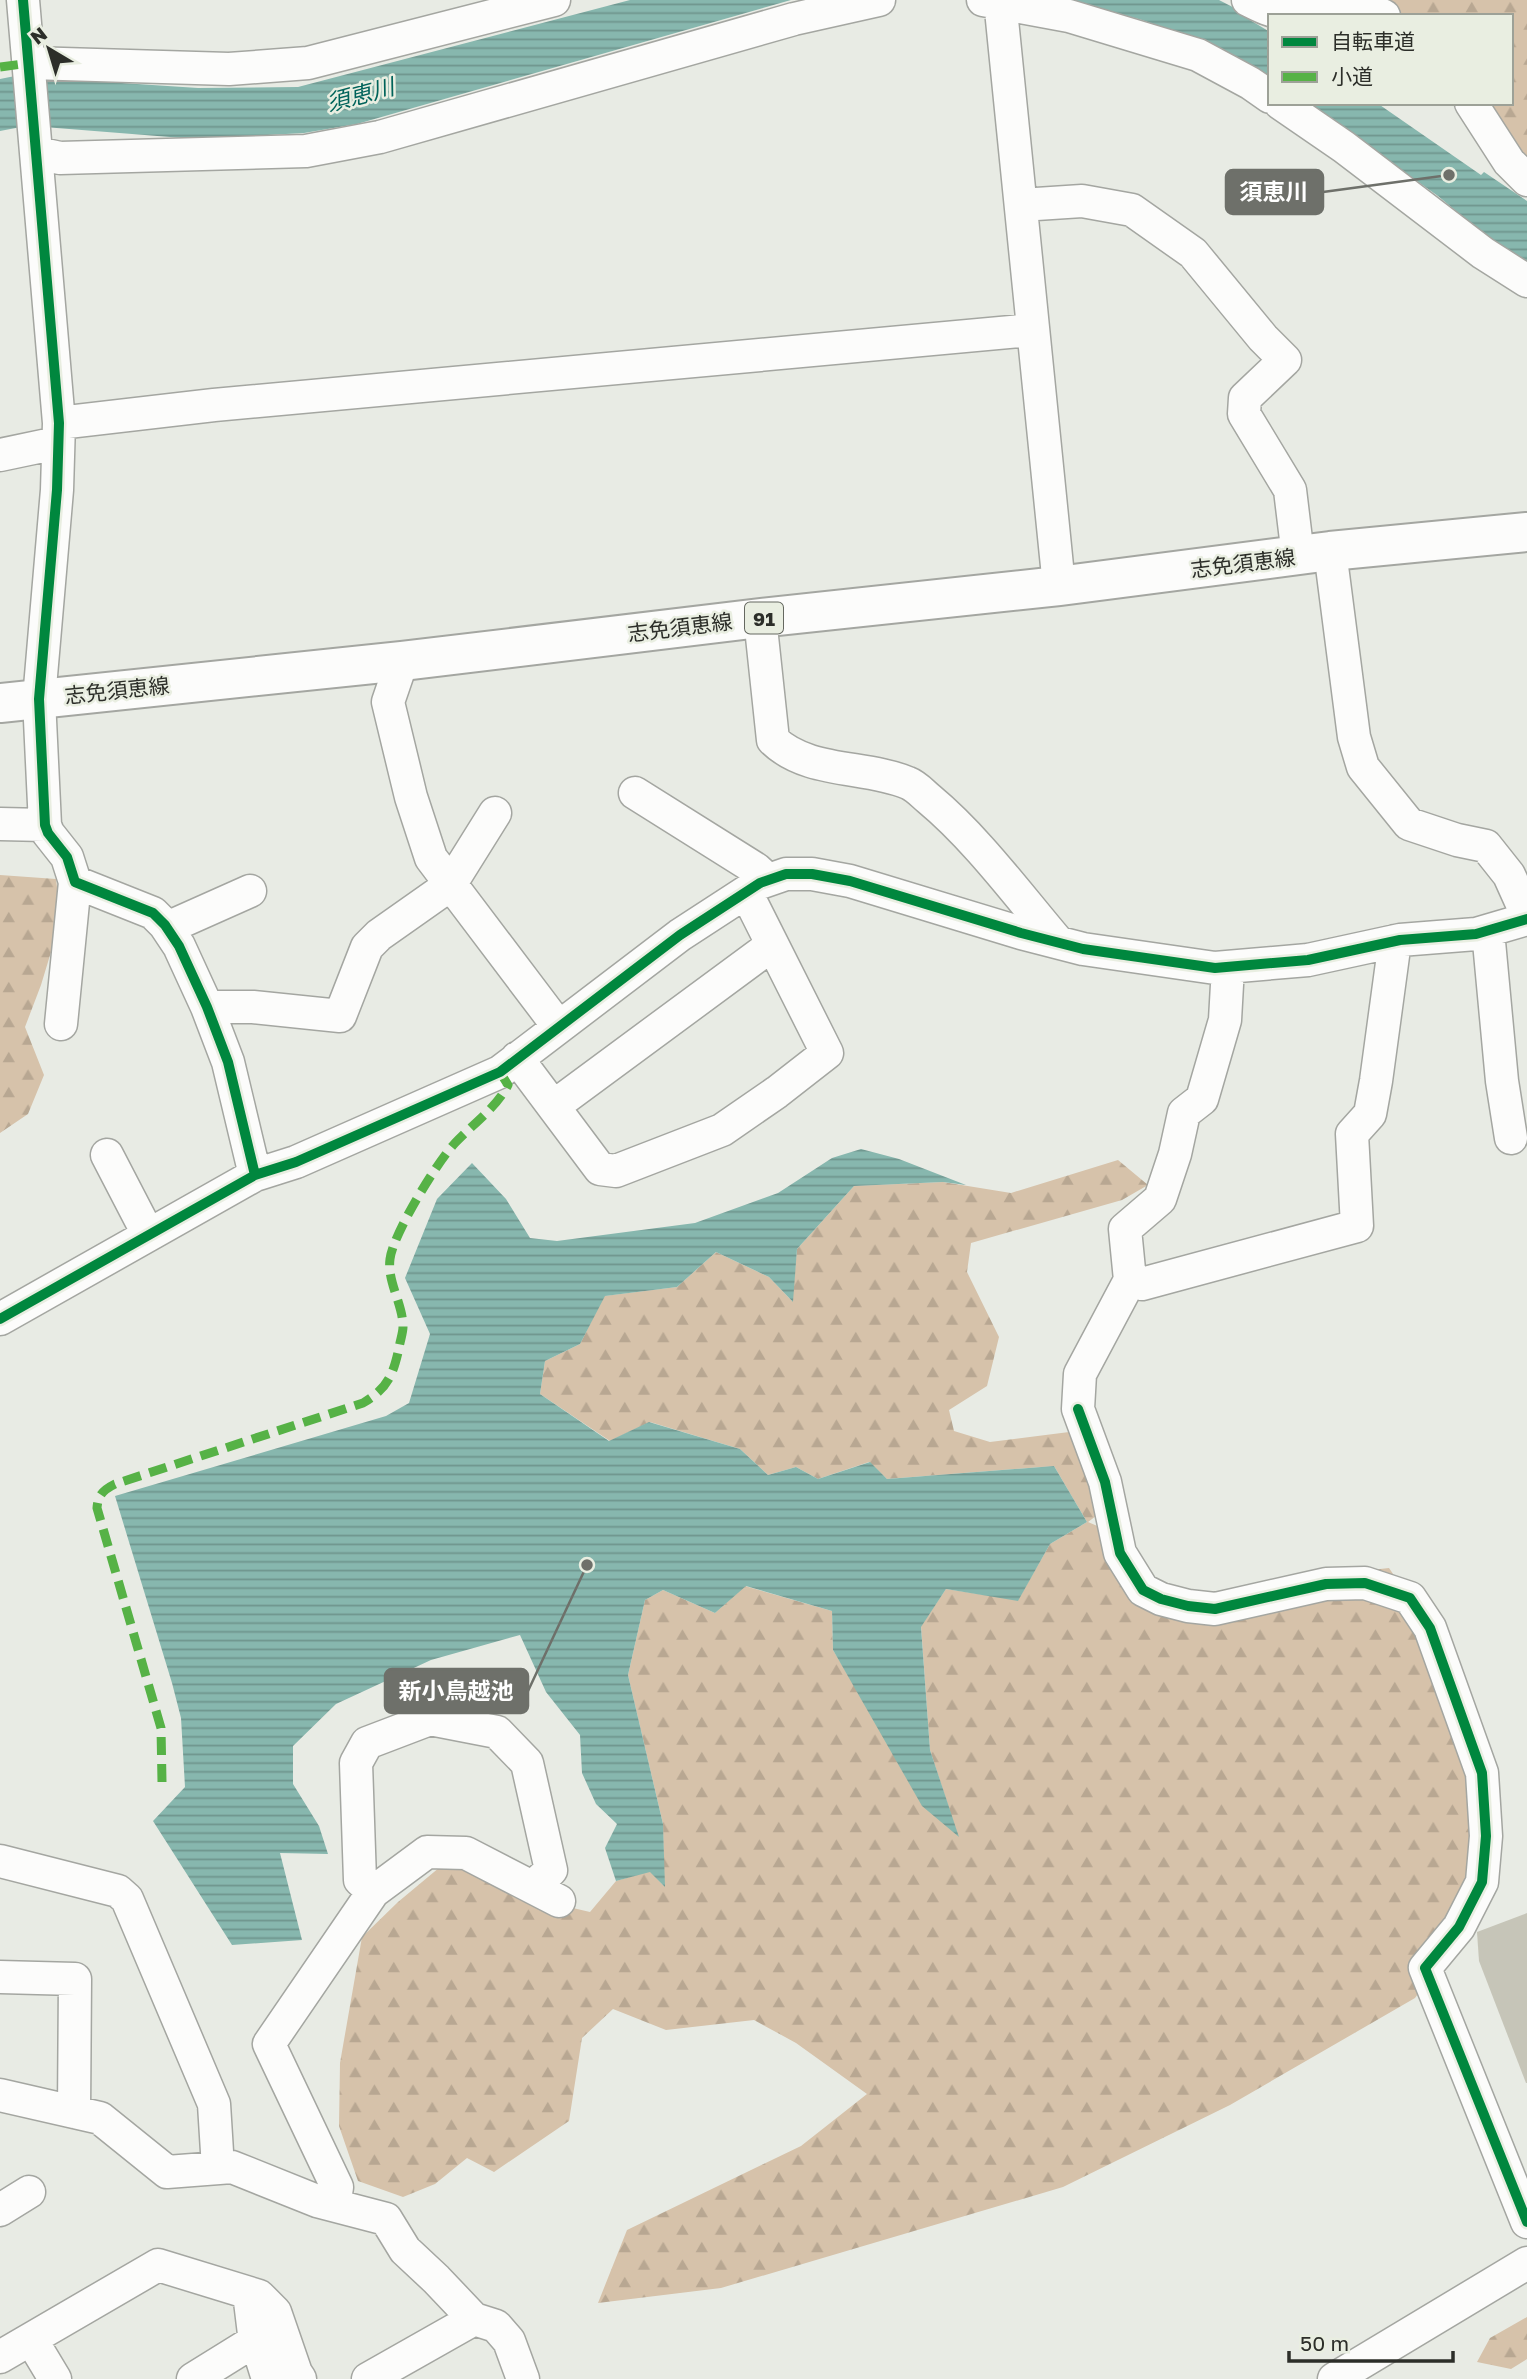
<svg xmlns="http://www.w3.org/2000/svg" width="1527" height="2379" viewBox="0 0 1527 2379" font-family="'Golos Text','Noto Sans JP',sans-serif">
  <defs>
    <pattern id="forest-firs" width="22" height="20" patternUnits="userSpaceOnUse" patternTransform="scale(1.75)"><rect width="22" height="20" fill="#d6c2aa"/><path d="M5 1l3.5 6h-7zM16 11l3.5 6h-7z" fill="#b8a792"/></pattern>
    <pattern id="water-rules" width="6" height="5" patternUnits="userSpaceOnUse" patternTransform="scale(1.75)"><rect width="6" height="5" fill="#87b7ae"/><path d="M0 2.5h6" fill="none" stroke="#6f958e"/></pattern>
  </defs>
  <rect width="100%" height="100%" fill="#e8ebe4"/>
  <path fill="url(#forest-firs)" d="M1293,0H1527V168L1456,103H1511V16H1325Z
    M0,875L56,879L61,919L41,985L25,1027L44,1075L28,1114L0,1133Z
    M1118,1160L1148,1185L1122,1200L971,1243L967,1272L999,1337L987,1386L949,1410L954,1431L990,1442L1077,1431L1100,1513L1088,1522L1102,1528L1130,1593L1177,1621L1291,1579L1389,1568L1451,1660L1500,1780L1491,1894L1415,1998L1230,2105L1063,2187L721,2288L598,2303L627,2230L801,2146L867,2094L796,2043L754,2020L666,2030L613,2009L582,2038L569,2121L494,2172L467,2158L435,2184L403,2197L358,2181L339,2126L340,2063L362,1937L398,1902L446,1862L478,1861L530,1898L590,1912L616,1881L650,1871L664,1886L663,1824L628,1675L645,1600L663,1590L715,1613L745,1586L832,1611L833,1650L870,1712L958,1836L930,1750L921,1626L946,1589L1018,1600L1050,1544L1087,1522L1054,1466L887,1479L869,1462L818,1479L796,1467L768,1475L740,1449L650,1422L610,1441L540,1394L545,1361L580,1344L604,1296L677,1287L716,1252L769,1277L792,1301L797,1249L854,1186L943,1182L1011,1193Z
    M1527,2317V2359L1511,2369L1477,2362L1490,2338Z"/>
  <path fill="url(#water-rules)" d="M630,0H791L357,124L304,133L195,139L44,127H21L0,131V79L15,76L198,88L298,87Z
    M1068,0H1219L1250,16V20L1270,32V79L1227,52L1142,20Z
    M1307,103H1377L1481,175L1484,172L1527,201V265L1511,257L1438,196Z
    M861,1149L899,1159L966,1185L943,1182L854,1186L797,1249L793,1302L769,1277L716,1252L677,1287L605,1296L580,1344L545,1361L540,1394L609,1441L649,1422L740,1449L768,1475L796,1467L818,1479L870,1462L887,1479L1054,1466L1087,1522L1050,1544L1018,1601L946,1589L921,1627L930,1750L959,1837L922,1806L833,1650L832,1611L746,1586L715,1613L663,1590L645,1600L628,1675L663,1824L665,1887L650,1872L616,1881L605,1848L617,1824L596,1804L582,1773L580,1735L546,1692L520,1635L431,1660L336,1704L293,1746V1784L319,1826L328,1854L280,1853L302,1940L232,1945L153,1821L185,1787L181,1718L172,1683L115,1496L386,1416L409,1403L430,1334L405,1278L437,1199L472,1163L506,1199L530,1238L557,1241L695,1223L778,1193L832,1158Z"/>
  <path fill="#c6c5b8" d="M1527,1913V2083H1526L1479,1961L1477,1932Z"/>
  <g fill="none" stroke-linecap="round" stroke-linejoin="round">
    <defs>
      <path id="minor" d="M23,0L59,423L57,490L39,699L45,825L48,833L67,857L75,882L153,913L165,925L179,946L207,1007L228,1062L255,1175
        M983,0L1069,16L1198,55L1250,83L1270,97
        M1000,0L1059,586
        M1248,0C1260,6 1271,12 1285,13C1319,16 1352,0 1384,16
        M30,63L229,69L308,63L554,0
        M1280,103L1344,147L1483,253L1527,281
        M1471,103L1509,162L1527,180
        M37,153L60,158L306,151L380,137L794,19L879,0
        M1021,205L1082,201L1132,210L1193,253L1263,338L1285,360L1245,398L1244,414L1290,490L1298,556
        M59,423L214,405L1032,330
        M0,455L57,443
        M1330,551L1354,737L1363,767L1409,824L1457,840L1486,846L1509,875L1527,915
        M760,618L773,740C808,774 866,765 908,783C916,786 923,794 929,799C976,838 1018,895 1058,942
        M402,661L388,702L411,797L431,858L558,1026
        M635,793L756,869L768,880
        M0,824L45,825
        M167,928L250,891
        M1488,931L1502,1081L1511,1138
        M1228,967L1225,1020L1202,1099L1184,1113L1175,1154L1160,1199L1125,1229L1130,1280L1142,1284L1357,1226L1352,1134L1370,1114L1376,1081L1395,941
        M207,1007H253L340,1016L367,947L379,935L450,885L495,813
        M61,1024L75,882
        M517,1058L600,1169L616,1171L722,1130L777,1092L827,1053L746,892
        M554,1106L772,945
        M107,1155L148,1234
        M1130,1280L1080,1374L1078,1409L1105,1482L1120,1553L1143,1590L1161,1599L1188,1606L1215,1609L1326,1584L1365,1583L1410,1598L1430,1628L1482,1773L1486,1836L1482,1882L1459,1927L1425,1968L1527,2222
        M0,1319L255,1175L296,1162L500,1072L680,935L760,883L786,874H812L850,881L1021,933L1083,949L1215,968L1308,960L1400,940L1476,934L1527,919
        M0,1861L118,1891L127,1899L214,2104L218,2168
        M373,1892L360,1880L356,1763L367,1743L430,1719L497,1732L527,1763L551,1870L533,1887
        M0,1977L75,1979L74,2112
        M0,2095L100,2118L167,2172L232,2167L317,2201L386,2219L405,2250L436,2279L474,2319L496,2326L509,2341L523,2379
        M334,2205L337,2187L269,2044L373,1892L427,1852L466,1853L559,1901
        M0,2210L29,2192
        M249,2293L254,2334L268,2379
        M31,2339L55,2379
        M0,2357L158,2265L259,2296L275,2312L296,2373L300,2379
        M193,2379L243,2348L257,2345
        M368,2379L474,2319
        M1334,2379L1527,2263"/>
      <path id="major" d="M0,703L402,661L760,618L1059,586L1330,551L1527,532"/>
    </defs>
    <use href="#minor" stroke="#a4a6a1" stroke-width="35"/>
    <use href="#major" stroke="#a4a6a1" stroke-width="42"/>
    <use href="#minor" stroke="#fcfcfb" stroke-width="32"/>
    <use href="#major" stroke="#fcfcfb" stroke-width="38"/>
    <path stroke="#56b246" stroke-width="9" stroke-dasharray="18 9" stroke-linecap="butt" d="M0,67L30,63
      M162,1782L161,1728L97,1508C98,1495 103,1490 115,1484L363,1403C388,1388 393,1375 399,1348C400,1341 403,1333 403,1327C403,1304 387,1282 390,1259C393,1234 437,1162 455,1143C473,1124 496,1108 508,1085L500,1072"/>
    <defs>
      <path id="cycleway" d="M23,0L59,423L57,490L39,699L45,825L48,833L67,857L75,882L153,913L165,925L179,946L207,1007L228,1062L255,1175
        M0,1319L255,1175L296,1162L500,1072L680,935L760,883L786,874H812L850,881L1021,933L1083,949L1215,968L1308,960L1400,940L1476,934L1527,919
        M1078,1409L1105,1482L1120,1553L1143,1590L1161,1599L1188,1606L1215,1609L1326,1584L1365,1583L1410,1598L1430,1628L1482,1773L1486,1836L1482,1882L1459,1927L1425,1968L1527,2222"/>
    </defs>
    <use href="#cycleway" stroke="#e9eee1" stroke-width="15"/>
    <use href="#cycleway" stroke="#00873e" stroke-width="10"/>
  </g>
  <g text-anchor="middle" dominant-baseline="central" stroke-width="5" stroke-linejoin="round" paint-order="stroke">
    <rect fill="#e9eee1" stroke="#656860" stroke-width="2" x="745" y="602.5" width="38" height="31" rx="5"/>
    <g font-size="19" font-weight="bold" fill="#2c2e29">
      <text x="764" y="618">91</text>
    </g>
    <g font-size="21" fill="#2c2e29" stroke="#e9eee1">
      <text transform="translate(1243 563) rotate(-7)">志免須恵線</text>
      <text transform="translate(680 627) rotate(-7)">志免須恵線</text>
      <text transform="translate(117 690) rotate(-6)">志免須恵線</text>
    </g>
    <g font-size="23" font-style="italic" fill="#00635a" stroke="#e9eee1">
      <text transform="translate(360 94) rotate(-15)">須恵川</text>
    </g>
  </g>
  <path fill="none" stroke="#6e706a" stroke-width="2.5" d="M1449 175L1323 192M587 1565L528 1691"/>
  <g fill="#6e706a" stroke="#e9eee1" stroke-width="2.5">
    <circle cx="1449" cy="175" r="7"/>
    <circle cx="587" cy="1565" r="7"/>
  </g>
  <g fill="#6e706a" stroke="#6e706a" stroke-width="2.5">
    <rect x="1226" y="170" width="97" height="44" rx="7"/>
    <rect x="385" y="1669" width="143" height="44" rx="7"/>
  </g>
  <g font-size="23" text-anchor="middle" font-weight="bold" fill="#fff">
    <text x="1274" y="200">須恵川</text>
    <text x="456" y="1699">新小鳥越池</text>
  </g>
  <rect x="1268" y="14" width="245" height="91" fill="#e9eee1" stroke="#9da197" stroke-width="2"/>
  <rect x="1282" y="37" width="35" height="10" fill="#00873e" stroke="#9da197" stroke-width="2"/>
  <text x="1331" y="49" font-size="21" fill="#2c2e29">自転車道</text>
  <rect x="1282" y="72" width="35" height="10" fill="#56b246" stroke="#9da197" stroke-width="2"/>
  <text x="1331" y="84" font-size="21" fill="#2c2e29">小道</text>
  <g transform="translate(49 49) rotate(322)" stroke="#e9eee1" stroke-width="5" paint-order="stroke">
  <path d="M0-5L12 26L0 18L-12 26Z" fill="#2c2e29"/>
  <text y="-10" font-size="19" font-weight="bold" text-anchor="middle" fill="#2c2e29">N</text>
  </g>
  <path d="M1289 2351v10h164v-10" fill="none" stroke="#2c2e29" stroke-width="3.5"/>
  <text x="1300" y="2351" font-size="21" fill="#2c2e29" stroke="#e9eee1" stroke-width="5" paint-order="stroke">50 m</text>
</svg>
